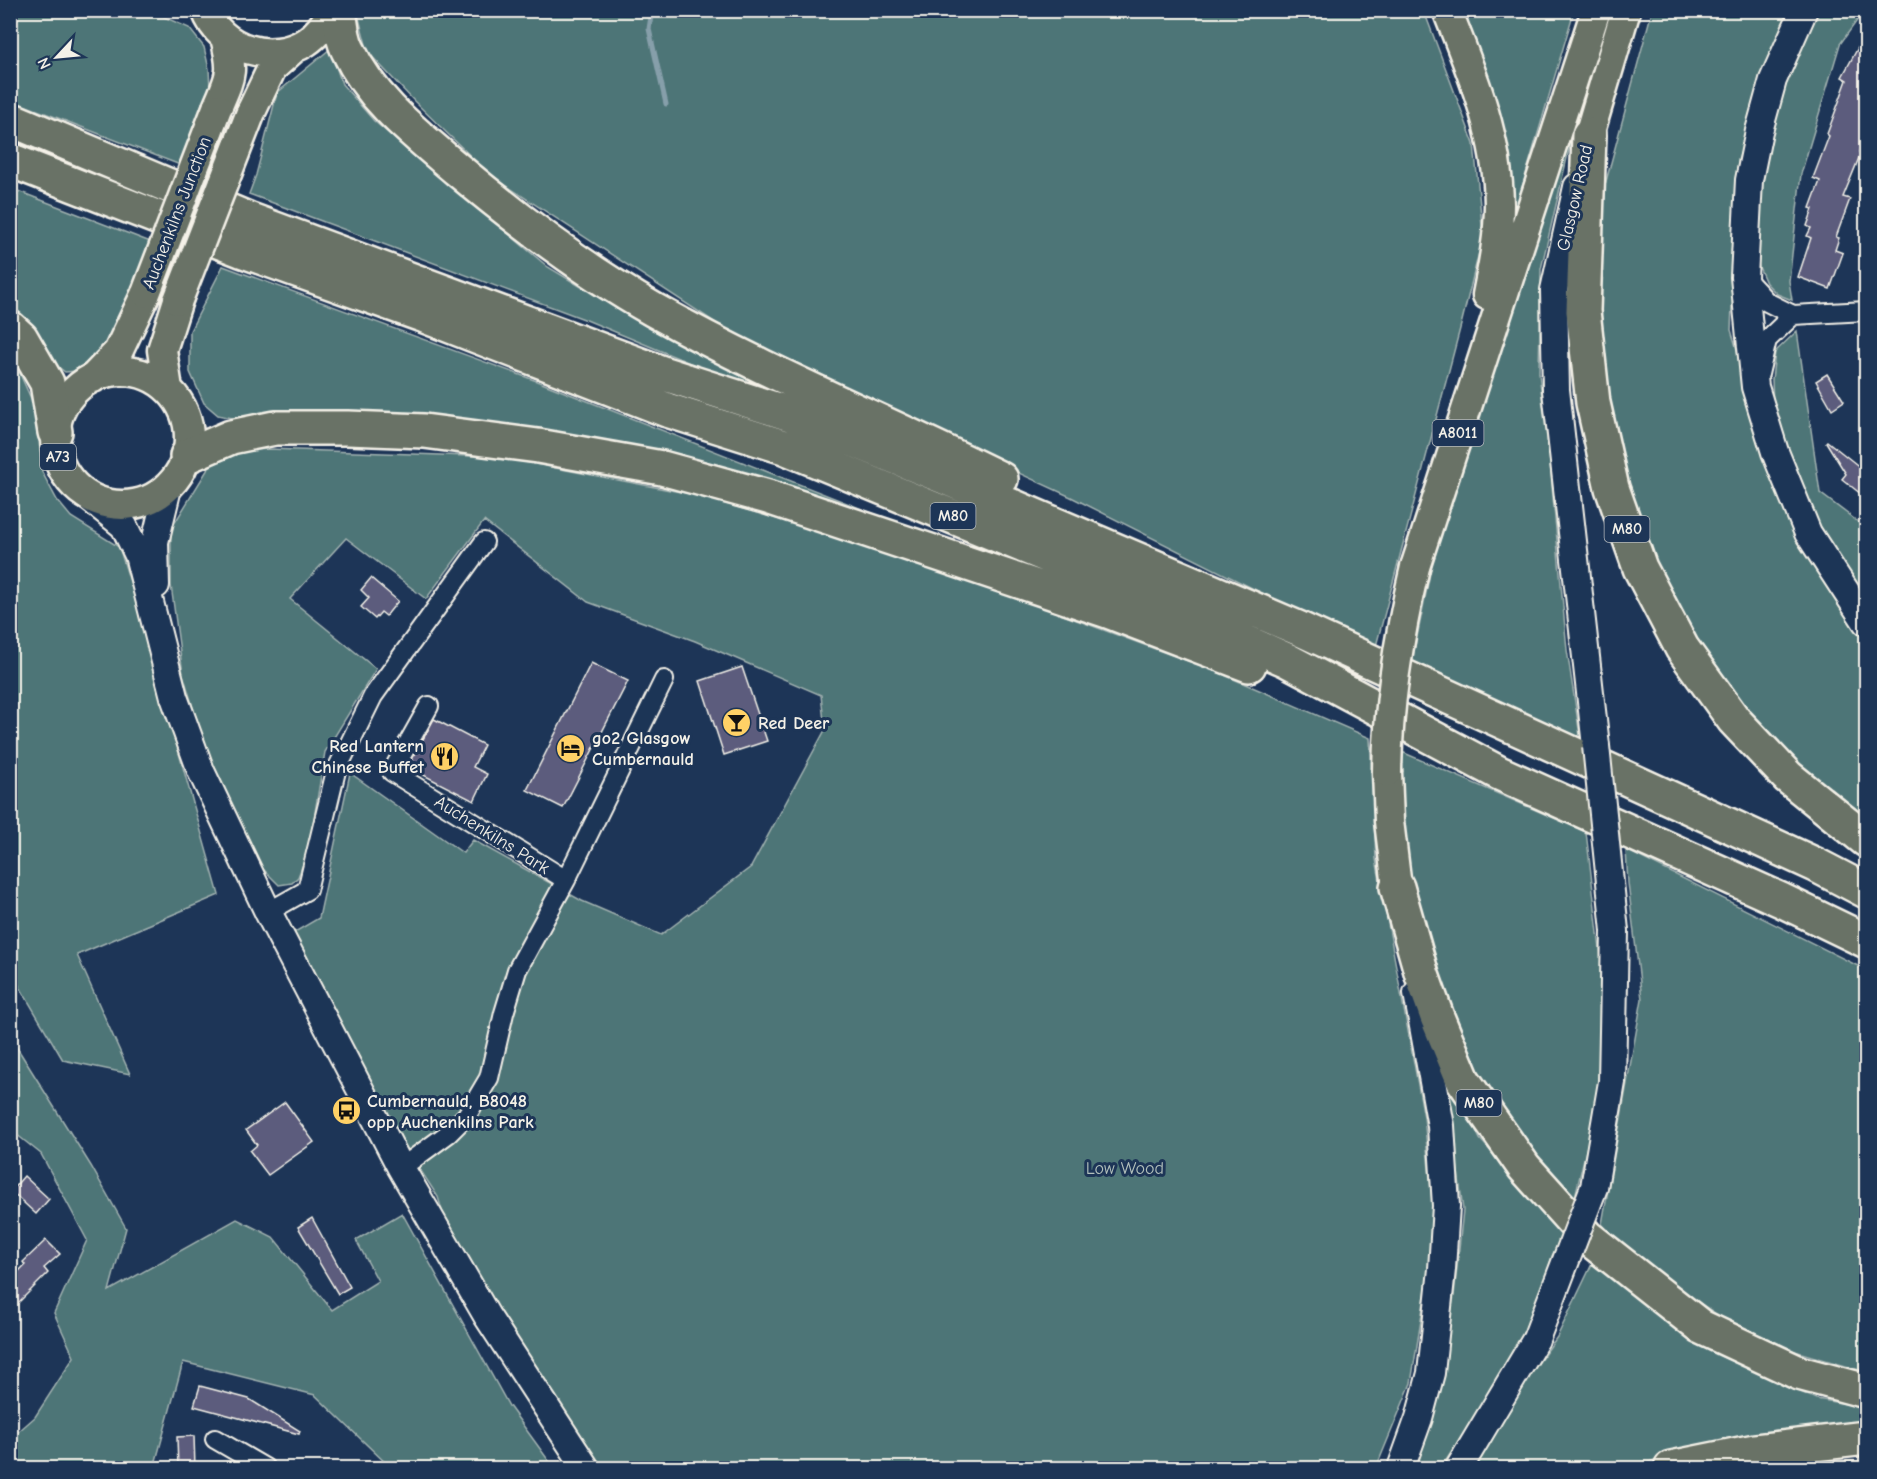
<svg xmlns="http://www.w3.org/2000/svg" width="1877" height="1479" viewBox="0 0 1877 1479" font-family="'Comic Neue',sans-serif">
  <rect width="100%" height="100%" fill="#1d3557"/>
  <filter id="ink" filterUnits="userSpaceOnUse"><feTurbulence type="fractalNoise" baseFrequency=".0167" numOctaves="2"/><feDisplacementMap in="SourceGraphic" scale="12" xChannelSelector="R" yChannelSelector="G"/><feConvolveMatrix kernelMatrix="1 2 1 2 8 2 1 2 1" color-interpolation-filters="sRGB"/></filter>
  <g filter="url(#ink)">
    <path fill="#4e7477" stroke="#a1b2b0" stroke-width="1.5" d="M10,11L102,17L162,16L189,28L204,47L209,69L210,89L183,166L11,100Z
      M357,11H1424L1474,144L1483,236L1462,321L1375,650L1071,497L771,359L490,175L414,101L368,52Z
      M1450,11H1574L1513,218L1504,215Z
      M1652,11H1791L1738,160L1731,330L1785,509L1799,539L1840,604L1866,640V828L1761,736L1676,618L1628,511L1608,427L1595,288L1605,185Z
      M1817,11H1864L1840,44L1801,174L1789,281L1792,300L1777,294L1766,283L1756,260L1757,194L1771,130L1801,38Z
      M330,49L342,84L374,121L548,267L651,329L798,401L796,407L584,319L249,194L256,175L277,93Z
      M1562,140L1570,145L1541,269L1539,373L1550,464L1567,650L1582,749L1411,666L1441,520Z
      M10,188L153,243L128,307L100,357L77,371L65,372L52,362L11,318Z
      M223,266L534,380L951,544L741,484L328,416L232,418L218,415L204,403L190,372V331Z
      M1797,331L1820,493L1866,528V600L1831,550L1793,468L1773,405L1772,380L1775,352Z
      M10,366L20,374L37,412L42,472L57,500L71,517L119,547L136,601L219,895L77,955L130,1074L63,1060L11,972Z
      M268,449L498,457L696,495L908,558L1215,671L1370,738L1376,859L1424,1117L1435,1232L1411,1383L1376,1468H602L487,1300L444,1217L438,1197L408,1151L293,933L319,918L350,773L463,853L473,840L582,901L661,935L751,867L825,730L821,695L695,641L588,602L484,521L426,599L346,538L290,599L376,669L325,752L309,848L298,877L292,883L279,885L260,866L214,777L183,674L171,585V529L209,467L231,452Z
      M1402,752L1586,832L1603,975L1598,1099L1574,1201L1512,1132L1460,1047L1407,885L1400,784Z
      M1626,850L1866,970V1372L1754,1339L1645,1267L1602,1224L1642,999L1628,883Z
      M11,1038L91,1166L126,1228L109,1291L237,1219L273,1237L332,1310L378,1281L356,1240L402,1213L509,1406L554,1468H391L315,1395L183,1362L154,1468H11V1438L35,1417L74,1357L54,1313L87,1240L41,1154L11,1130Z
      M1444,1062L1480,1139L1563,1233L1552,1256L1534,1316L1487,1398L1441,1468H1409L1435,1403L1454,1296L1463,1210Z
      M1592,1264L1718,1355L1816,1399L1866,1407V1425L1809,1428L1657,1459L1633,1468H1468L1509,1404L1557,1337Z
      M1866,1461V1468H1749L1784,1463Z"/>
    <g fill="none" stroke-linecap="round" stroke-linejoin="round">
      <path stroke="#869faa" stroke-width="5" d="M652,10L649,29L666,104"/>
    </g>
    <path fill="#5c5c7d" stroke="#f4f1e8" stroke-width="1.5" d="M1866,33V126L1859,152L1861,153L1843,197L1850,199L1836,237L1839,238L1835,250L1843,253L1830,289L1798,277L1811,238L1807,236L1811,228L1807,226L1813,209L1810,208L1820,181L1813,178L1829,136L1827,134L1847,80L1842,77Z
      M1827,374L1844,401L1832,409L1816,381Z
      M1827,441L1866,472V498L1842,479L1846,474L1826,442Z
      M371,578L398,601L386,616L381,612L375,619L361,607L369,598L361,590Z
      M591,663L628,681L563,808L527,790Z
      M742,667L767,741L724,755L700,681Z
      M434,719L484,745L473,767L487,774L474,801L408,767Z
      M285,1102L314,1142L268,1175L250,1151L257,1145L246,1130Z
      M24,1176L49,1199L36,1214L11,1191Z
      M312,1218L350,1287L338,1294L298,1227Z
      M46,1240L60,1254L44,1268L48,1273L10,1311V1280L25,1265L23,1262Z
      M200,1386L249,1399L300,1431L299,1434L194,1406Z
      M194,1436L195,1468H178L177,1437Z"/>
    <g fill="none" stroke-linecap="round" stroke-linejoin="round">
      <defs>
        <path id="street" d="M1744,277L1767,302L1793,315L1866,311
          M1759,374L1767,340L1793,315
          M429,706L392,772L566,880
          M268,912L307,890L336,771L373,696L484,542
          M401,1168L449,1133L467,1115L489,1078L504,1013L517,970L566,880L664,680
          M215,1439L265,1468"/>
        <path id="secondary" d="M1804,10L1773,80L1759,131L1749,180L1744,277L1755,387L1775,452L1808,533L1866,622
          M1577,187L1554,290L1556,390L1596,746
          M87,496L124,526L138,555L174,697L201,771L268,912L401,1168L487,1316L586,1468
          M156,585L155,542L168,488
          M1594,1187L1612,1082L1615,931
          M1401,1468L1419,1418L1431,1373L1442,1269L1446,1206L1441,1126L1417,993
          M1459,1468L1536,1339"/>
        <path id="primary" d="M206,10C220,50 272,64 306,42C318,34 326,23 332,10
          M1447,10C1472,73 1498,135 1499,204C1499,235 1493,265 1487,295
          M217,108C231,75 234,73 225,37
          M251,112L272,68L293,49
          M1589,135L1626,10
          M55 438a67 67 0 1 1 134 0a67 67 0 1 1-134 0Z
          M93,378L118,352L146,293
          M168,389L162,350L178,300
          M1415,567L1596,10
          M1387,772L1389,821L1397,887"/>
        <path id="highway" d="M339,10C341,23 342,39 348,50C371,100 417,135 458,170C519,221 584,270 654,310C766,373 886,422 1001,479
          M10,119L248,219L665,374L790,414L944,477L1300,629L1816,865L1866,891
          M1589,135L1583,311L1593,403L1612,488L1640,568L1682,648L1734,720L1788,777L1866,840
          M10,160L241,250L425,316L667,410L784,447L1116,584L1287,660L1499,773L1781,900L1866,941
          M10,328L21,338L47,383L55,432
          M187,456L231,437L275,428H348L424,431L538,446L662,468L768,497L936,553L1108,611L1249,665
          M1397,887L1422,975L1437,1017L1463,1080L1524,1167L1587,1237L1701,1327L1799,1373L1866,1391
          M1671,1468L1755,1451L1866,1438"/>
      </defs>
      <use href="#street" stroke="#f4f1e8" stroke-width="22"/>
      <use href="#secondary" stroke="#f4f1e8" stroke-width="30"/>
      <use href="#primary" stroke="#f4f1e8" stroke-width="33"/>
      <use href="#highway" stroke="#f4f1e8" stroke-width="38"/>
      <use href="#street" stroke="#1d3557" stroke-width="18"/>
      <use href="#secondary" stroke="#1d3557" stroke-width="26"/>
      <use href="#primary" stroke="#697266" stroke-width="28"/>
      <use href="#highway" stroke="#697266" stroke-width="33"/>
      <defs>
        <path id="secondary-bridge" d="M1596,746L1615,931
          M1536,1339L1594,1187"/>
        <path id="primary-bridge" d="M146,293L217,108
          M178,300L251,112
          M1387,772C1388,702 1399,635 1415,567"/>
      </defs>
      <use href="#secondary-bridge" stroke="#f4f1e8" stroke-width="30" stroke-linecap="butt"/>
      <use href="#primary-bridge" stroke="#f4f1e8" stroke-width="33" stroke-linecap="butt"/>
      <use href="#secondary-bridge" stroke="#1d3557" stroke-width="26"/>
      <use href="#primary-bridge" stroke="#697266" stroke-width="28"/>
    </g>
  </g>
  <defs>
    <symbol id="bar-disc" viewBox="-11 -11 22 22"><circle r="9.5" fill="#ffd166" stroke="#1d3557"/><path d="M-6-5H6L.8 .8V4.5H3.5V6h-7V4.5H-.8V.8Z" fill="#111"/></symbol>
    <symbol id="hotel-disc" viewBox="-11 -11 22 22"><circle r="9.5" fill="#ffd166" stroke="#1d3557"/><path d="M-6-4.5h1.5V1H6V5H4.5V3h-9V5H-6ZM-4 0a1.8 1.8 0 1 1 3.6 0ZM.5 0V-2.5h3Q6-2.5 6 0Z" fill="#111"/></symbol>
    <symbol id="restaurant-disc" viewBox="-11 -11 22 22"><circle r="9.5" fill="#ffd166" stroke="#1d3557"/><path d="M-5-6h1v4h1v-4h1v4h1v-4h1v5L-1.5 .5V6h-2V.5L-5-1ZM5-6V6H3V1.5H1.5Q1.5-4 5-6Z" fill="#111"/></symbol>
    <symbol id="bus-disc" viewBox="-11 -11 22 22"><circle r="9.5" fill="#ffd166" stroke="#1d3557"/><path d="M-5-6H5V4H4V6H2V4H-2V6H-4V4H-5ZM-3.5-4V0h7V-4ZM-3.5 1.2v1.5H-2V1.2ZM2 1.2v1.5H3.5V1.2Z" fill="#111"/></symbol>
  </defs>
  <g fill-rule="evenodd">
    <use href="#bar-disc" x="720" y="706" width="33" height="33"/>
    <use href="#hotel-disc" x="554" y="732" width="33" height="33"/>
    <use href="#restaurant-disc" x="428" y="740" width="33" height="33"/>
    <use href="#bus-disc" x="330" y="1094" width="33" height="33"/>
  </g>
  <g text-anchor="middle" dominant-baseline="central" stroke-width="6" stroke-linejoin="round" paint-order="stroke">
    <g fill="#1d3557" stroke="#b4b9bc" stroke-width="1.5">
      <rect x="1432.5" y="420" width="51" height="26" rx="4.5"/>
      <rect x="40" y="444" width="36" height="26" rx="4.5"/>
      <rect x="930.5" y="503" width="45" height="26" rx="4.5"/>
      <rect x="1604.5" y="516" width="45" height="26" rx="4.5"/>
      <rect x="1456.5" y="1090" width="45" height="26" rx="4.5"/>
    </g>
    <g font-size="16" font-weight="bold" fill="#f4f1e8">
      <text x="1458" y="433">A8011</text>
      <text x="58" y="457">A73</text>
      <text x="953" y="516">M80</text>
      <text x="1627" y="529">M80</text>
      <text x="1479" y="1103">M80</text>
    </g>
    <g font-size="18" fill="#f4f1e8" stroke="#1d3557">
      <text transform="translate(1575 198) rotate(-77)">Glasgow Road</text>
      <text transform="translate(177 213) rotate(-69)">Auchenkilns Junction</text>
      <text transform="translate(492 835) rotate(32)">Auchenkilns Park</text>
    </g>
    <g font-size="18" font-weight="bold" fill="#f4f1e8" stroke="#1d3557" text-anchor="start">
      <text x="758" y="723">Red Deer</text>
      <text x="592" y="738">go2 Glasgow<tspan x="592" dy="21">Cumbernauld</tspan></text>
      <text x="424" y="746" text-anchor="end">Red Lantern<tspan x="424" dy="21">Chinese Buffet</tspan></text>
      <text x="367" y="1101">Cumbernauld, B8048<tspan x="367" dy="21">opp Auchenkilns Park</tspan></text>
    </g>
    <g font-size="18" fill="#b2bfbb" stroke="#1d3557">
      <text x="1125" y="1168">Low Wood</text>
    </g>
  </g>
  <rect width="1877" height="1479" fill="none" stroke="#1d3557" stroke-width="36"/>
  <rect x="18" y="18" width="1841" height="1443" fill="none" stroke="#f4f1e8" stroke-width="2" filter="url(#ink)"/>
  <g transform="translate(57 57) rotate(244)" stroke="#1d3557" stroke-width="4.5" paint-order="stroke">
  <path d="M0-4.5L10 22L0 15L-10 22Z" fill="#f4f1e8"/>
  <text y="-9" font-size="16" font-weight="bold" text-anchor="middle" fill="#f4f1e8">N</text>
  </g>
</svg>
